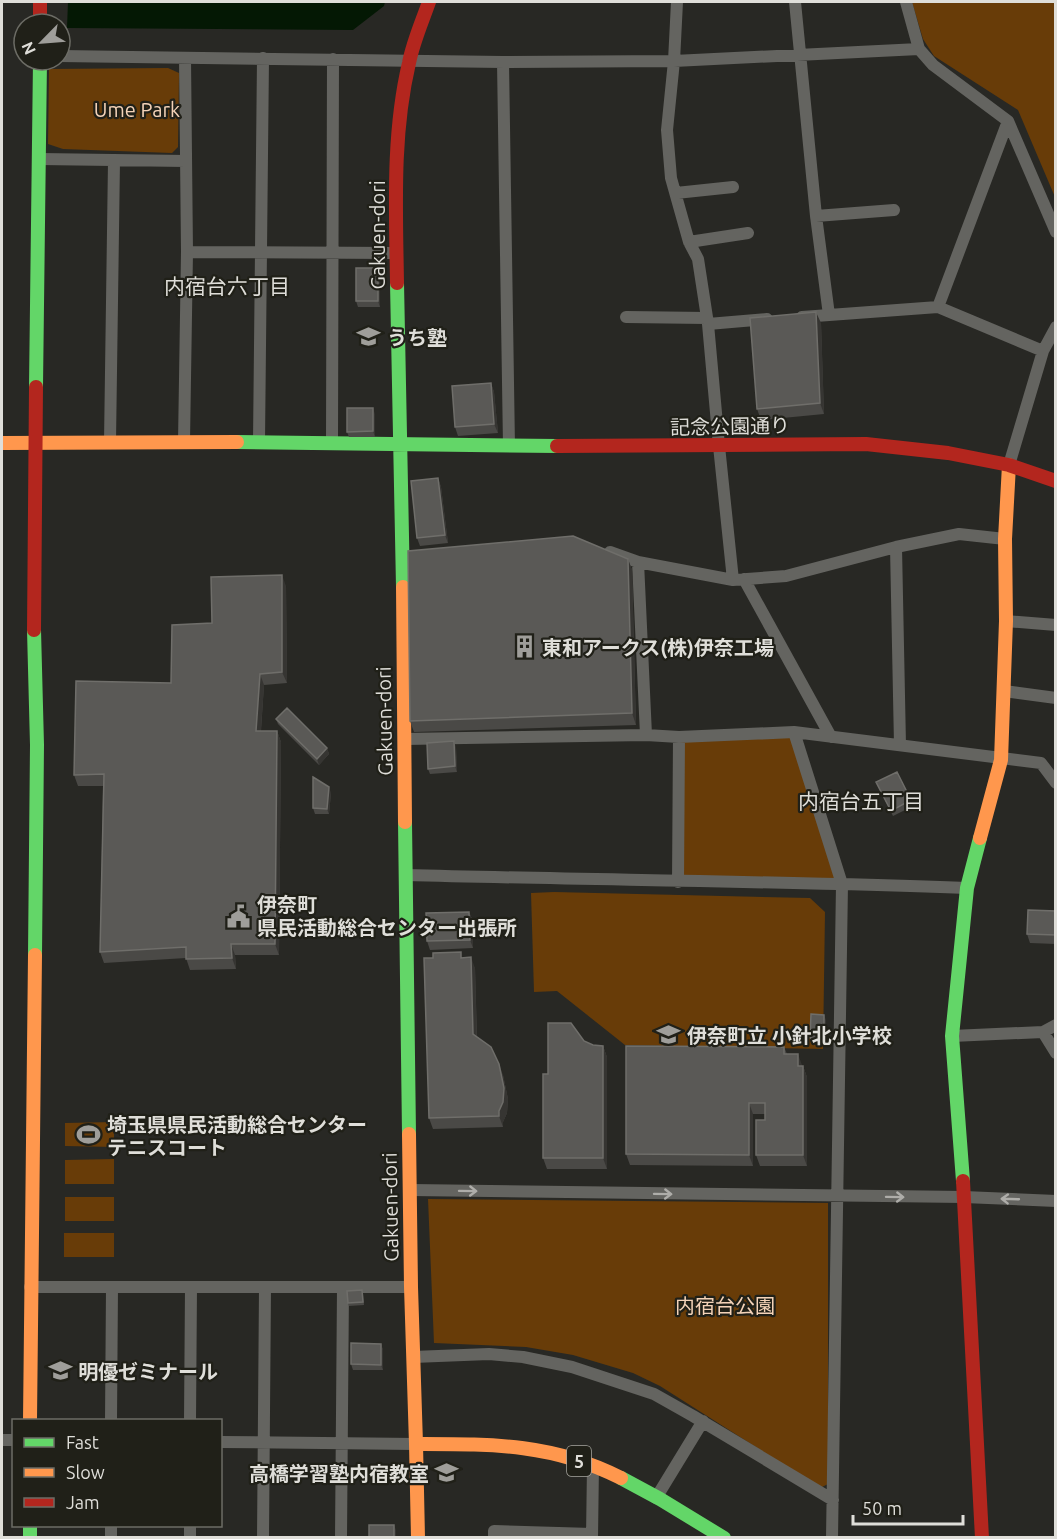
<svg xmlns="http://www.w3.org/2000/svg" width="1057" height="1539" viewBox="0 0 1057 1539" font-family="Ubuntu,'Noto Sans JP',sans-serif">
  <rect width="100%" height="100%" fill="#282824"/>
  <path fill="#683c08" d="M912,2H1055V197L1018,110L934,56L923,39Z
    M168,68L179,73L178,147L172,153L63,149L48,144L49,69Z
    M794,732L842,884L678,882L679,737Z
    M554,892L810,898L825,912L823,1049L625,1045L557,991L534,992L531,893Z
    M114,1122V1147L65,1146V1123Z
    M114,1159V1184H65V1160Z
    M65,1197H114V1221H65Z
    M428,1199L828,1203V1484L820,1488L660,1386L633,1373L573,1355L526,1347L434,1343Z
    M64,1233H114V1257H64Z"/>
  <path fill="#041804" d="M68,2H385L384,6L353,30L67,28Z"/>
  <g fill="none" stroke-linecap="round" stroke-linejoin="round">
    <path stroke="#646460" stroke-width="12" d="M677,2L674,61L667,130L671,178L689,242L698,259L708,324L719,446L733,580
      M795,2L816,216L829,315
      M906,2L919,49L933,65L1008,121L1056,232
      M60,56L503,62L674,61L919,49
      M503,62L509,446
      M40,159L186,161
      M676,193L733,187
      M816,216L894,210
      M689,242L748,233
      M187,252L395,253
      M938,307L1008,121
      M626,317L707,318
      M802,317L938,307L1043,351
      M708,324L767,319
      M110,442L114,161
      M184,442L187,252L185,58
      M259,442L263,58
      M332,443L333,59
      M1009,465L1043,351L1056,327
      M896,547L900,745
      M610,552L638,562L733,580L786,576L896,547L959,534L1005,539
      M638,562L646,735
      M744,579L831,737
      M1006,621L1056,625
      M1004,691L1056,698
      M794,732L842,884L832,1538
      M405,739L646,735L679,737L794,732L1041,763L1056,783
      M405,875C593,880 780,881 967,888
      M678,882L679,737
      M1043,1032L1056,1053
      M952,1036L1043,1032L1056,1025
      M410,1190L964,1197L1056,1201
      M30,1287H411
      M413,1357L489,1354L523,1357L572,1367L654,1394L693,1416L833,1500
      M111,1420L112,1287
      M190,1420L191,1287
      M2,1440H14
      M220,1442L416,1444
      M656,1498L703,1421
      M111,1538V1526
      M190,1538V1526
      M263,1538L265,1287
      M341,1538L343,1287
      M494,1538V1531L592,1534
      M592,1538L593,1465"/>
    <path stroke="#63d668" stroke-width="14" d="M397,283L403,587
      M36,387L40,60
      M237,442L557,446
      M34,630L37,745L35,955
      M405,822L409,1134
      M963,1181L952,1036L967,888L980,838
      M621,1478L660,1499L724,1538
      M30,1526V1538"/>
    <path stroke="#ff974d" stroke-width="14" d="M2,443L237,442
      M403,587L405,822
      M980,838L1001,760L1006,621L1005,539L1009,465
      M409,1134L411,1287L416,1444
      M30,1420L35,955
      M418,1538L416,1444C491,1444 552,1443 621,1478"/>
    <path stroke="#b3261e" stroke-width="14" d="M40,2V24
      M397,283C396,210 392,135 409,63C413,42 422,22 429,2
      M557,446L866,444L948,453L1009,465L1056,481
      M34,630L36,387
      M963,1181L982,1538"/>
  </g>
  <path fill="#4a4946" d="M378,268L380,273V307H358L356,301Z
    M821,323L824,414L761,420L757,409Z
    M491,383L494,392L498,433L458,436L455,427Z
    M375,414V437H349L347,432Z
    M438,478L441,487L448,543L420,546L417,538Z
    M628,559L632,570L636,725L414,732L410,721Z
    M286,586L287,683L264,685L261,731H277L281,742L279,955H235L236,969L190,970L186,958L104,963L100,952L103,786H78L74,775L171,683L212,623Z
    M276,719L327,748L329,754L319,765L278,724Z
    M456,747L457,772L430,774L428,769Z
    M876,782L911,800L913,806L893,816Z
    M331,793L329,814H315L313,808Z
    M1056,911V944L1030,943L1027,934Z
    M469,912L473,921V948L430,950L427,941Z
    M463,957L475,968L477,1037L503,1075L508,1099L507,1113L503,1122V1127L433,1129L429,1118Z
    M826,1020V1044H812L810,1038Z
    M584,1041L593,1045L603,1046L607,1057V1169H547L543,1158L548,1074Z
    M784,1047L787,1054L802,1066H803L807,1077V1166H760L756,1155L765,1120V1114H753V1166L630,1165L626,1154Z
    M363,1293L364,1305L349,1306L348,1303Z
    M381,1344L383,1350V1370H353L351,1364Z"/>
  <path fill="#363532" d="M378,268L380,273V307L378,301Z
    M816,312L821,323L824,414L820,403Z
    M491,383L494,392L498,433L494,424Z
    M373,408L375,414V437L373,431Z
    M438,478L441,487L448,543L445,535Z
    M628,559L632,570L636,725L632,713Z
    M282,575L286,586L287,683L282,672Z
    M260,674L264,685L260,742L256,731Z
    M277,731L281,742L279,955L275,944Z
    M454,741L456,747L457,772L455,766Z
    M327,748L329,754L319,765L317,759Z
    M329,787L331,793L329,814L327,809Z
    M469,912L473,921V948L470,940Z
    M231,944L235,955L236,969L232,958Z
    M471,957L475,968L477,1046L473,1034Z
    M824,1015L826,1020V1044L824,1039Z
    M603,1046L607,1057V1169L603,1158Z
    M798,1054L802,1065V1077L798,1066Z
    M499,1064L503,1075L508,1099L507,1113L503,1122V1127L499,1116Z
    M803,1066L807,1077V1166L803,1155Z
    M749,1103L753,1114V1166L749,1155Z
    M381,1344L383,1350V1370L381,1365Z
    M394,1525L396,1530V1538H394Z"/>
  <path fill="#5a5956" stroke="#6f6e6a" stroke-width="1.5" d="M356,268H378V301H356Z
    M816,312L820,403L757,409L750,318Z
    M491,383L494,424L455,427L452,386Z
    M347,408H373V431L347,432Z
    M438,478L445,535L417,538L411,481Z
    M573,536L628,559L632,713L410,721L408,551Z
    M282,575V672L260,674L256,731H277L275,944H231L232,958L186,959V947L100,952L104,774L74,775L76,681L171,683L172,625L212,623L211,577Z
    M287,708L327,748L317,759L276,719Z
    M454,741L455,766L428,769L427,743Z
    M897,772L911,800L891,811L876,782Z
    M313,777L329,787L327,809L313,808Z
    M1028,910L1056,911V935L1027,934Z
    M469,912L470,940L427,941L426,913Z
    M461,952V958L471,957L473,1034L491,1047L499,1064L504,1088L503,1102L499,1111V1116L429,1118L424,958H433V953Z
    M811,1014L824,1015V1039L810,1038Z
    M548,1023H571L584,1041L593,1045L603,1046V1158H543V1074H548Z
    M626,1046L784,1047V1054H798V1066H803V1155H756V1120H765V1103H749V1155L626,1154Z
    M362,1290L363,1302L348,1303L347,1291Z
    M351,1343L381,1344V1365L351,1364Z
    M369,1525H394V1538H369Z"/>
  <defs><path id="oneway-shaft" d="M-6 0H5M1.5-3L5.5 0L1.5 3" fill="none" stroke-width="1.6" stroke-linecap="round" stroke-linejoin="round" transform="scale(1.5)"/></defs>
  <g stroke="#aeada9">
    <use href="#oneway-shaft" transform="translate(468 1191) rotate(1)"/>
    <use href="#oneway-shaft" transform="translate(663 1194) rotate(1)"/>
    <use href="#oneway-shaft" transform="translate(895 1197) rotate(1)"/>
    <use href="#oneway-shaft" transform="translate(1010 1199) rotate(-178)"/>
  </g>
  <defs>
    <symbol id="school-bare" viewBox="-9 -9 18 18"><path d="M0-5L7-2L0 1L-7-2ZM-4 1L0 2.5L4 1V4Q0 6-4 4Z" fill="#9f9e9a" stroke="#202018" stroke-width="2.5" paint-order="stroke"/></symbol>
    <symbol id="building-bare" viewBox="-9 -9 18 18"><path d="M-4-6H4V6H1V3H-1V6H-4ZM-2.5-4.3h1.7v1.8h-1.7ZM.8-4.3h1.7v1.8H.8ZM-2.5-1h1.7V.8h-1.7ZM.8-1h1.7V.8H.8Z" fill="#9f9e9a" stroke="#202018" stroke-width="2.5" paint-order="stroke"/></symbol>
    <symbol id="civic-bare" viewBox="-9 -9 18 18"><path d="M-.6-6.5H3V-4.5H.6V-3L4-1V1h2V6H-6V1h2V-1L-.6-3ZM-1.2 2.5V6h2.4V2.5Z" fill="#9f9e9a" stroke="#202018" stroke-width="2.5" paint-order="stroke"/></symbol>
    <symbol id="stadium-bare" viewBox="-9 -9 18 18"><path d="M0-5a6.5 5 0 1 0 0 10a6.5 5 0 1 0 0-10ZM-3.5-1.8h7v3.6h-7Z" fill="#9f9e9a" stroke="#202018" stroke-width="2.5" paint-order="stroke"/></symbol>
  </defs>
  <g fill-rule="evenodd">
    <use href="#school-bare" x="352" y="320" width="33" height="33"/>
    <use href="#building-bare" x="508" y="630" width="33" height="33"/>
    <use href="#civic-bare" x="222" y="900" width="33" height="33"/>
    <use href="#school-bare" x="652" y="1018" width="33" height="33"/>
    <use href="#stadium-bare" x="72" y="1118" width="33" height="33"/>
    <use href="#school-bare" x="44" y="1354" width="33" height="33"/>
    <use href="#school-bare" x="430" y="1456" width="33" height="33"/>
  </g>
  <g text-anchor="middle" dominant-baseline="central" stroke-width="4.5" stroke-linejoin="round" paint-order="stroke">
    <rect fill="#202018" stroke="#a6a59f" stroke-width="1.5" x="567" y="1446" width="24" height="30" rx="4.5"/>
    <g font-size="18" font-weight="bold" fill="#dfded9">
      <text x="579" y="1461">5</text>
    </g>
    <g font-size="20" fill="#f4d3b8" stroke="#202018">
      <text x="137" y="109">Ume Park</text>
      <text x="725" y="1305">内宿台公園</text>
    </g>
    <g font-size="20" fill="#dfded9" stroke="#202018">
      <text transform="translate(377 235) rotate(-90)">Gakuen-dori</text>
      <text transform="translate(730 426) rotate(-1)">記念公園通り</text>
      <text transform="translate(384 721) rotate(-91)">Gakuen-dori</text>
      <text transform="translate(390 1207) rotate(-91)">Gakuen-dori</text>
    </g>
    <g font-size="20" font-weight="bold" fill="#dfded9" stroke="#202018" text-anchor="start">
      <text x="387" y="337">うち塾</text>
      <text x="542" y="647">東和アークス(株)伊奈工場</text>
      <text x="257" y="904">伊奈町<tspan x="257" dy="23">県民活動総合センター出張所</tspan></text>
      <text x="687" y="1035">伊奈町立 小針北小学校</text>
      <text x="107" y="1124">埼玉県県民活動総合センター<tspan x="107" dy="23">テニスコート</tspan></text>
      <text x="78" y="1371">明優ゼミナール</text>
      <text x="429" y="1473" text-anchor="end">高橋学習塾内宿教室</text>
    </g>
    <g font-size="21" fill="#dfded9" stroke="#202018">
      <text x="227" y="286">内宿台六丁目</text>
      <text x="861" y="801">内宿台五丁目</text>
    </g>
  </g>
  <rect width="1057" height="1539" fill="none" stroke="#dfded9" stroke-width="6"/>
  <rect x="12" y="1419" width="210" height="108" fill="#202018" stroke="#6c6c65" stroke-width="1.5"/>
  <rect x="24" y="1438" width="30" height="9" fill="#63d668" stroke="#6c6c65" stroke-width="1.5"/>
  <text x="66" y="1449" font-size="18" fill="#dfded9">Fast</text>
  <rect x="24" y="1468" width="30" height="9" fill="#ff974d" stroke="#6c6c65" stroke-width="1.5"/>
  <text x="66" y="1479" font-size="18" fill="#dfded9">Slow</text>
  <rect x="24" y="1498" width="30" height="9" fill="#b3261e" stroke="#6c6c65" stroke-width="1.5"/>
  <text x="66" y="1509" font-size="18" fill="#dfded9">Jam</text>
  <g transform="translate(42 42) rotate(245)"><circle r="28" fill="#202018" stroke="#6c6c65" stroke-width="1.5"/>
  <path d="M0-4.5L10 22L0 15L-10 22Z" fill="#9f9e9a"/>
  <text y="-9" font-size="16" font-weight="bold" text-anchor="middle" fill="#dfded9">N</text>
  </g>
  <path d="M853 1515v9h110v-9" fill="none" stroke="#dfded9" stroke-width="3"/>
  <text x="862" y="1515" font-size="18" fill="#dfded9" stroke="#202018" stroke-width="4.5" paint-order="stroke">50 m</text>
</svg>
